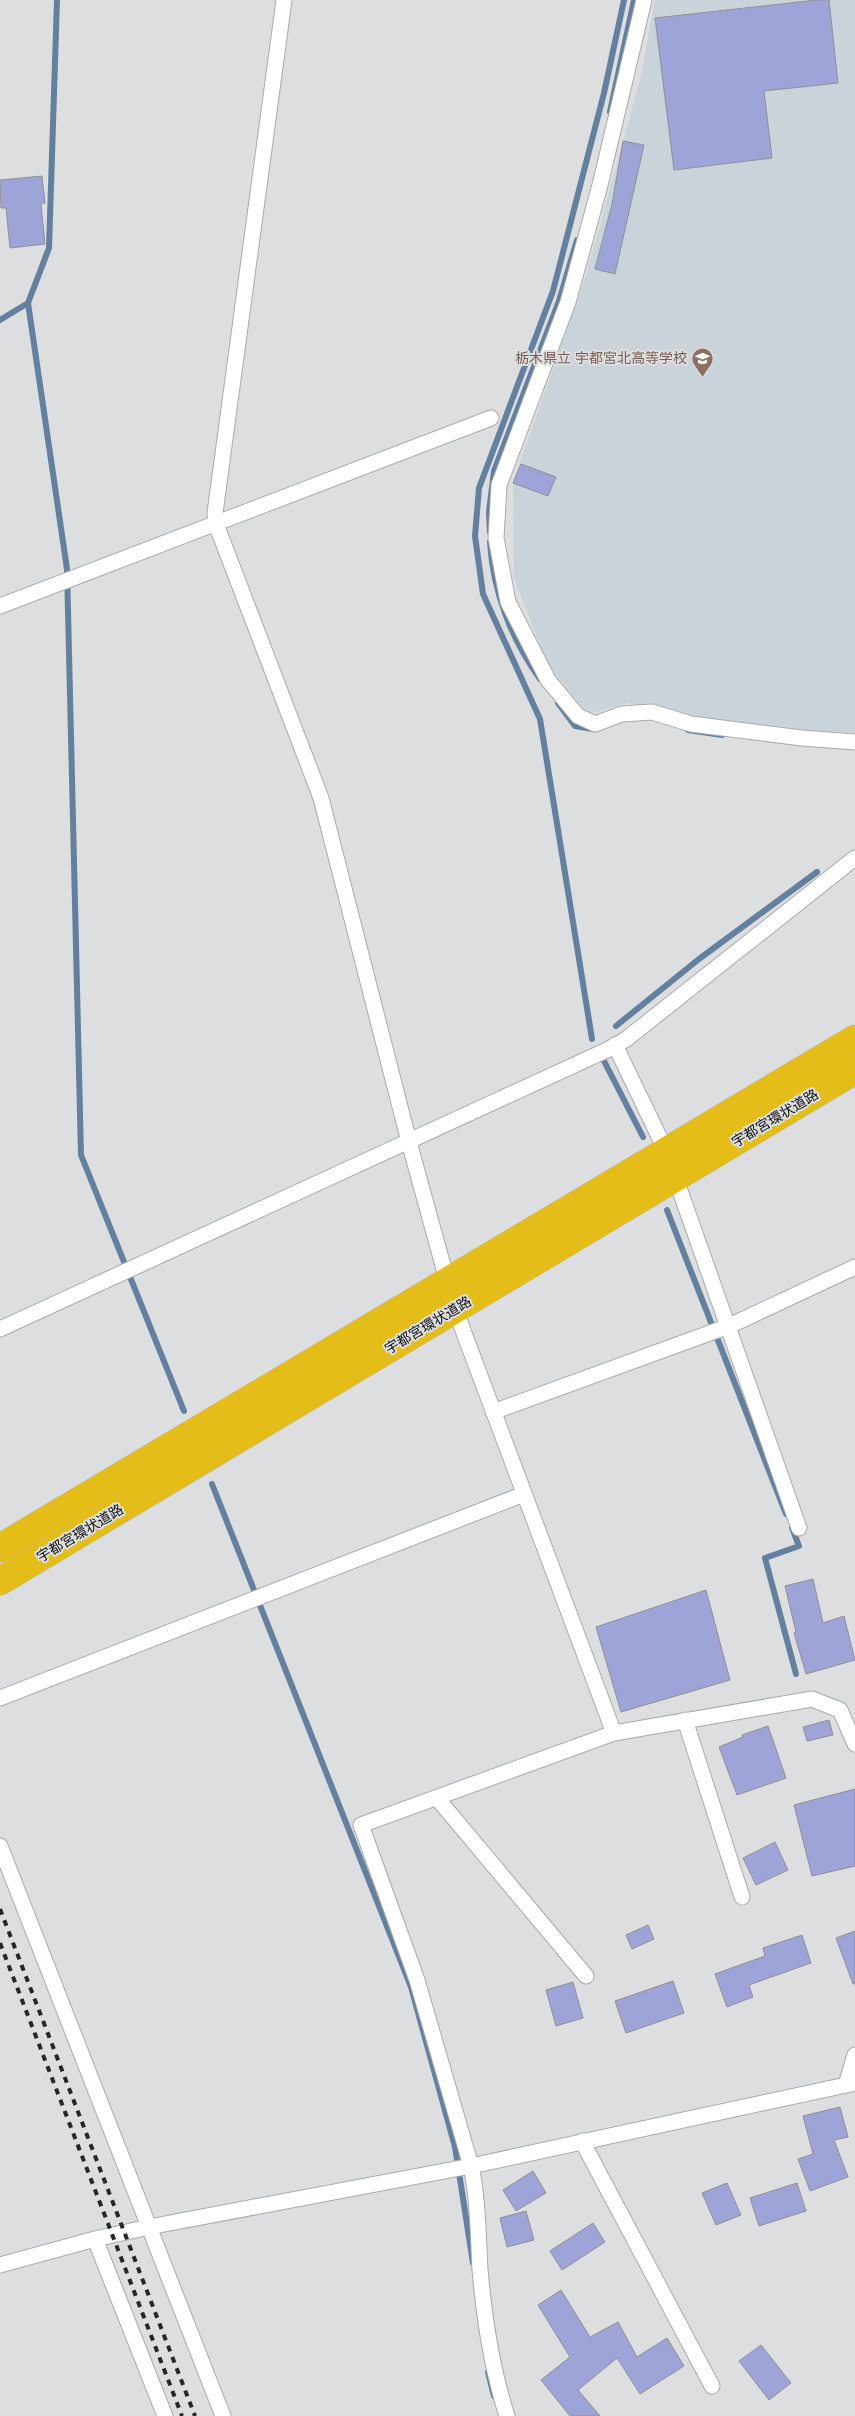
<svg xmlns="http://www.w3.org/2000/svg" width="855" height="2416" viewBox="0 0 855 2416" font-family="Arial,'Noto Sans JP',sans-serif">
  <rect width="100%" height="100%" fill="#dcdee0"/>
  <path fill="#cad2da" d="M655,0H855V733L720,725L670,710L627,703L588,714L547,663L514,578L513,482L587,272L641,76Z"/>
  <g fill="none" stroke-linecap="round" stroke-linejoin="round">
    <path stroke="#63809f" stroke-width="6" d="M610,112L634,0
      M28,303L49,248L57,0
      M0,320L28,303L67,569L81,1155L184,1411
      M490,532L489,512L494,471L559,301L577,240
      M490,542C493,591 511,639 540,679
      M558,703L575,726L593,729
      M688,730L722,735
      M616,1026L699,959L817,872
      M592,1039L540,719L483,594L475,536L479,488L553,291L604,93L624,0
      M603,1059L643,1137
      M667,1210L786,1514
      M212,1484L411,1987L455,2147L473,2263
      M792,1528L799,1546L765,1558L796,1674
      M488,2372L494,2396"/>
  </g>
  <path fill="#9ea3d8" stroke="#909093" d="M817,0H829L838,83L764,91L772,158L674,170L655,18Z
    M623,141L644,145L615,274L595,269L612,204Z
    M42,176L45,203L41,204L45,244L10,248L6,208H1L0,180Z
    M521,464L556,477L548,496L513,483Z
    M813,1579L823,1623L844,1616L855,1660L806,1674L794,1633L796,1632L785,1586Z
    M706,1590L730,1680L621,1712L596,1627Z
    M829,1720L833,1735L807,1741L803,1727Z
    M768,1726L786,1778L737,1795L719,1747L743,1737L742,1735Z
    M855,1789V1866L812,1876L794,1805Z
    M775,1842L788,1870L756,1885L743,1858Z
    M648,1925L654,1939L632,1949L626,1935Z
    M855,1931V1984H853L836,1938Z
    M802,1935L811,1963L749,1985L753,1997L727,2007L715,1974L765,1956L763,1948Z
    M673,1981L684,2013L626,2033L615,2001Z
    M573,1982L583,2018L556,2026L546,1990Z
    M840,2107L848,2137L834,2140L848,2177L810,2191L798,2159L813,2154L803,2116Z
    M533,2171L546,2193L516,2211L503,2190Z
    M727,2183L741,2215L716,2225L702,2193Z
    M797,2183L806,2211L759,2226L750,2198Z
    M526,2211L534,2240L507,2247L500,2218Z
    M593,2223L605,2242L562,2270L550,2251Z
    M561,2290L590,2337L618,2322L637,2357L667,2338L684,2366L640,2394L617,2358L578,2390L600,2416H570L541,2380L570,2357L538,2305Z
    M761,2345L791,2383L769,2400L739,2361Z"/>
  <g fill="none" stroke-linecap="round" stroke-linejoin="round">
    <defs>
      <path id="street" d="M284,0L215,513L216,524L321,798L409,1142L455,1309L614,1733L361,1825L417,1980L471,2166C478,2199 478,2234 480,2269C484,2318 492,2369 507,2416
        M644,0L600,185L568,302L499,485L496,538L508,602L548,680L578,716L595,724L622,714L652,712L691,724L802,738L855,742
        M0,606L491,418
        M615,1045L666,1151L799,1528
        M0,1329L607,1050L625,1040L855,858
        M493,1412L729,1326L855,1267
        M0,1698L524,1494
        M685,1720L742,1897
        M614,1733L812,1699L840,1710L855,1744
        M437,1798L586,1976
        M0,1846L223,2416
        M846,2085L855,2055
        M582,2141L712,2386
        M95,2239L165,2416
        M0,2265L95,2239L149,2227L471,2166L855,2083"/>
      <path id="highway" d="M0,1548L855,1039
        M0,1581L855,1070"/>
    </defs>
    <use href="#street" stroke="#a8aaac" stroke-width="17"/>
    <use href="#highway" stroke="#bcbcbc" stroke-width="29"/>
    <use href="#street" stroke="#fff" stroke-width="15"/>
    <use href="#highway" stroke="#e5bd18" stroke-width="28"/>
    <path stroke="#252626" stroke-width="4" stroke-dasharray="6 6" stroke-linecap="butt" d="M0,1909L195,2416
      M0,1943L182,2416"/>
  </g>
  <defs>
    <symbol id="school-pin" viewBox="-11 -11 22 30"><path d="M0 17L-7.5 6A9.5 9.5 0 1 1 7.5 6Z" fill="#8d6e63" stroke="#dcdee0"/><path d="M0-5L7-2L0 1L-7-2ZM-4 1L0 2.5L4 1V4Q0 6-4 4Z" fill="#fff"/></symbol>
  </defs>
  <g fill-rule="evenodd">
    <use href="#school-pin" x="690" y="346" width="25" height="34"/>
  </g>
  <g text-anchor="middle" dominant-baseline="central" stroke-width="4" stroke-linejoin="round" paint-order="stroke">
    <g font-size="14" fill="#785e54" stroke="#dcdee0" text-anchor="end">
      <text x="687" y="358">栃木県立 宇都宮北高等学校</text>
    </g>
    <g font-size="14" fill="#101111" stroke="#dcdee0">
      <text transform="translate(775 1118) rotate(-31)">宇都宮環状道路</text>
      <text transform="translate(428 1325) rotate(-31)">宇都宮環状道路</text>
      <text transform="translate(80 1533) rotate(-31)">宇都宮環状道路</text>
    </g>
  </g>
</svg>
